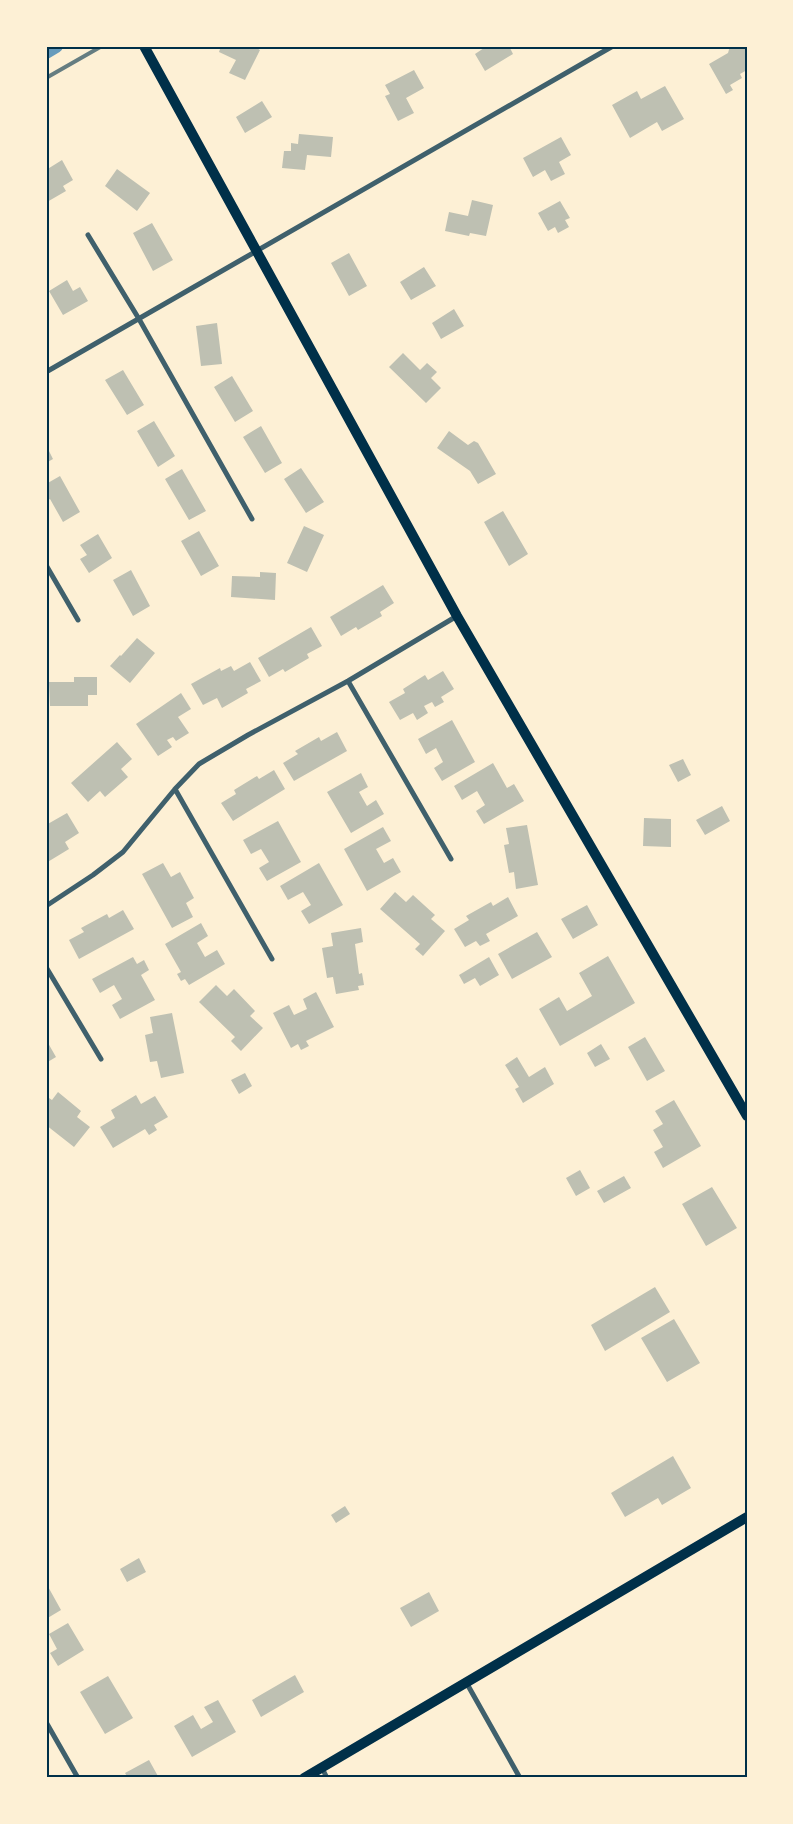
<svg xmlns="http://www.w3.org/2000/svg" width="793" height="1824" viewBox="0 0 793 1824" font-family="'IBM Plex Sans',sans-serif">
  <rect width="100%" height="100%" fill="#fdf0d5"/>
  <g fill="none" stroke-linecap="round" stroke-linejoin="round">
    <path stroke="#669bbc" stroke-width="14" d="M46,52L56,46"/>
  </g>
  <path fill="#bec0b2" d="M221,46H253L260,50L245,80L229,73L236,60L219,52Z
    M487,46H509L513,54L485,71L475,54Z
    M730,46H747V70L740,74L742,78L730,85L733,90L726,94L709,64L728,53Z
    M414,70L424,88L406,98L414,113L398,121L385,96L390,94L385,85Z
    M665,86L684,119L662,131L657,122L630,138L612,105L637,91L641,99Z
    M262,101L272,117L245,133L236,117Z
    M299,134L333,137L331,157L307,155L305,170L282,168L284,151H291V143L298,144Z
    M561,137L571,155L559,162L565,174L551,181L545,170L533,177L523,158Z
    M62,160L73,180L63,186L66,191L47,202L46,170Z
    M117,169L150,193L137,211L105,186Z
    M472,200L493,205L486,236L470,233L469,236L445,231L449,212L468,216Z
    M560,201L570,218L565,220L569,227L558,233L555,227L548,231L538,213Z
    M152,223L173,260L153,271L133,233Z
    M349,253L367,286L349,296L331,263Z
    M424,267L436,286L411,300L400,282Z
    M67,280L73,291L80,287L88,301L63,315L49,291Z
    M454,309L464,326L441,339L432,323Z
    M217,323L222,364L201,366L196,326Z
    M403,353L420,370L427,363L437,372L431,378L441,388L426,403L389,367Z
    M123,370L144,405L127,415L105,380Z
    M232,376L253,411L235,422L214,387Z
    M154,421L175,456L158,467L137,431Z
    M261,426L282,463L265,473L243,437Z
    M449,431L468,445L474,441L478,443L496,474L478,484L470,471L437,448Z
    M46,445L53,459L46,463Z
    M301,468L324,502L306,513L284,479Z
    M182,469L206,511L189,520L165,479Z
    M60,476L80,512L63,522L50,499L46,501V484Z
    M503,511L528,554L509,566L484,522Z
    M304,526L324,535L307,572L287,563Z
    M199,531L219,566L201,576L181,541Z
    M98,534L112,558L89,573L80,559L87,555L80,545Z
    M131,570L150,606L133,616L113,580Z
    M260,572L276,573L275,600L231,597L232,576L260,577Z
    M383,585L394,603L380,612L382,616L358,630L356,627L341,636L330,617Z
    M311,627L322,646L307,654L309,658L285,672L283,669L269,677L258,658Z
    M137,638L155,653L130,683L110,666L120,655L121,656Z
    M250,662L261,681L246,689L248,693L222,708L217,698L203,705L191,684L220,668L221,671L231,666L234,671Z
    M443,671L454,689L441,697L444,702L435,707L432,702L424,706L428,713L417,720L413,713L400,720L389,702L405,693L403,689L425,675L428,680Z
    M74,677H97V695H88V706H50L49,682H74Z
    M181,693L191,709L178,717L189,733L176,741L173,737L167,740L172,747L158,756L136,724Z
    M452,720L475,762L442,781L434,768L443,762L436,748L426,754L418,739Z
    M337,732L347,751L294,781L283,763L298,754L295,751L319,737L321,741Z
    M117,742L132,759L121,769L128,777L105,797L100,791L88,802L71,783Z
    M683,759L691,775L678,782L669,765Z
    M493,763L507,788L514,784L524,801L484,824L476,811L485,805L477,791L462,800L454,786Z
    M274,770L285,789L233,821L221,803L236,794L234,790L257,776L259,779Z
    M361,773L368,787L359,792L367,806L376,800L384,814L351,833L327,792Z
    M722,806L730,821L705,835L696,820Z
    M67,813L79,833L65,842L69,849L46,863V825Z
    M644,818L671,819V847L643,846Z
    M278,821L301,862L267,881L259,868L269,862L261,849L251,854L243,840Z
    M527,825L538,885L516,889L514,872L509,873L504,845L509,844L506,828Z
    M383,827L391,841L376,849L384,863L393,858L401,872L367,891L344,849Z
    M163,863L171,877L180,872L194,898L186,903L193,917L172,928L142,874Z
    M319,863L343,905L309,924L301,911L311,905L303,892L288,900L280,886Z
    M395,892L406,902L413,895L435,915L431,919L445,931L423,956L415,949L420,944L380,909Z
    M508,897L518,916L486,934L490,941L480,946L476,941L465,947L454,929L469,920L466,916L491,902L493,906Z
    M587,905L598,925L573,939L561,919Z
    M123,910L134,929L79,959L69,940L84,932L81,928L107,914L109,918Z
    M201,923L208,936L197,943L205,957L217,950L225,964L189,985L185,979L181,981L177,974L181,972L165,944Z
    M361,928L363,942L355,944L359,974L362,973L364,985L358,986L359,990L336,994L333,977L327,978L322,948L333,946L331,933Z
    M537,932L552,957L512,979L498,954Z
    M608,956L635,1003L560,1046L539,1009L559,997L567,1011L592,996L579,973Z
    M133,957L137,964L144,960L149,970L141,975L155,1000L120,1019L112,1005L122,999L114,985L100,993L92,979Z
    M489,957L499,975L480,986L475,978L464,984L459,975Z
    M216,985L227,996L234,989L255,1011L250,1016L263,1028L241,1051L231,1041L235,1037L199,1002Z
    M316,992L334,1027L306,1041L309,1046L301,1050L298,1044L291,1048L273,1013L289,1005L294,1015L307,1009L303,999Z
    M172,1013L184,1073L161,1078L157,1061L150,1062L145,1035L153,1033L150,1017Z
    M645,1037L665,1071L647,1081L628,1047Z
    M48,1043L56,1057L46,1063V1044Z
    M601,1044L610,1059L595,1067L587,1053Z
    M517,1057L529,1077L545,1067L554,1084L523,1103L515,1089L519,1087L505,1065Z
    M245,1073L252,1086L239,1094L231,1080Z
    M58,1092L81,1111L77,1117L90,1127L74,1147L46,1125V1096L52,1100Z
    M136,1095L141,1104L155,1096L168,1117L154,1125L157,1130L149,1135L145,1129L113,1148L100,1127L115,1118L111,1110Z
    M674,1100L701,1146L663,1168L654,1152L663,1147L653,1130L663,1124L655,1111Z
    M580,1170L590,1188L576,1196L566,1178Z
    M624,1176L631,1188L604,1203L597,1191Z
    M712,1187L737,1228L706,1246L682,1204Z
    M655,1287L670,1312L605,1351L591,1325Z
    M674,1319L700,1363L667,1382L641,1338Z
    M673,1456L691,1488L662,1505L658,1498L625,1517L611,1493Z
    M345,1506L350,1514L336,1523L331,1515Z
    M139,1558L146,1572L127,1582L120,1569Z
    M46,1583L61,1610L46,1619Z
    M429,1592L439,1611L411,1627L400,1608Z
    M68,1623L84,1650L58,1666L50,1653L57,1649L49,1634Z
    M295,1675L304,1692L261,1717L252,1700Z
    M108,1676L133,1718L105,1734L80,1692Z
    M218,1700L236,1732L192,1757L174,1726L193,1715L201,1729L213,1722L204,1707Z
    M149,1760L159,1778H128L125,1773Z"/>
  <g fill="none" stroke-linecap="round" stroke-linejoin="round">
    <path stroke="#3f606c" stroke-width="5" d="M88,235L139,319L252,519
      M46,372L613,46
      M46,565L78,620
      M348,681L451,859
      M175,789L272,959
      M46,906L93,875L123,852L175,789L199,764L248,735L348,681L457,616
      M46,967L101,1059
      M466,1682L520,1778
      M46,1722L78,1778
      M322,1768L327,1778"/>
    <path stroke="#003049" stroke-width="10" d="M144,46L457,616L747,1116
      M304,1778L747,1517"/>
    <path stroke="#657d81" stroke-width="4" d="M46,78L102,46"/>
  </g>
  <rect width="793" height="1824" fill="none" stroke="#fdf0d5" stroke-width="95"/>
  <rect x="48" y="48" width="698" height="1728" fill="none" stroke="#003049" stroke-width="2"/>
</svg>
